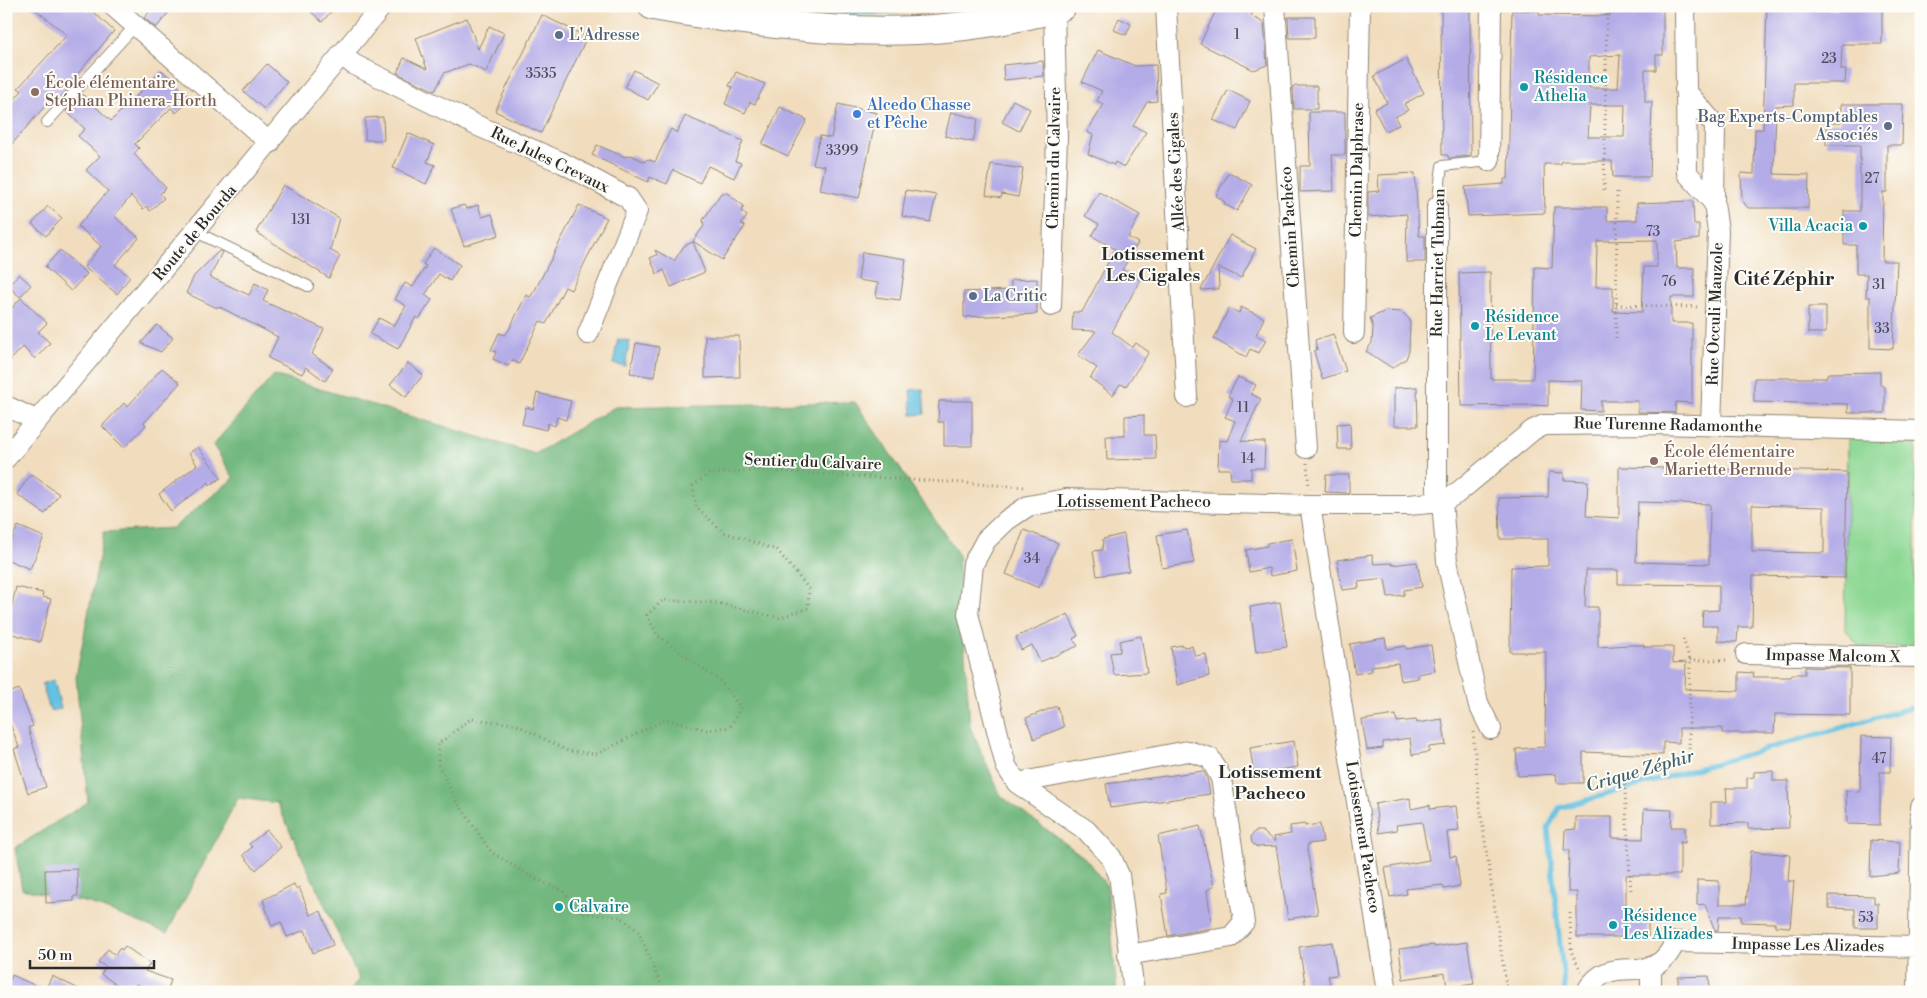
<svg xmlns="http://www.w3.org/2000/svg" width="1927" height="998" viewBox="0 0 1927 998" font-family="'Libre Bodoni',serif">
  <rect width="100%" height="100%" fill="#fdfcf7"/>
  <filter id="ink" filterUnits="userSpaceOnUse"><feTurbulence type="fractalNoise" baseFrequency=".02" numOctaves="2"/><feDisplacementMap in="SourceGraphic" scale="10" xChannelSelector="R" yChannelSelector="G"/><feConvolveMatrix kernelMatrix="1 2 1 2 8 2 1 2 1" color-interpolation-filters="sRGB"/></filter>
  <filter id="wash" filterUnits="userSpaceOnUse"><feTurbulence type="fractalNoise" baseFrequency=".0096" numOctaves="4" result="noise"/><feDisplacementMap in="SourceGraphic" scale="20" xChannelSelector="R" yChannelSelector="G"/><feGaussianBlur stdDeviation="1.12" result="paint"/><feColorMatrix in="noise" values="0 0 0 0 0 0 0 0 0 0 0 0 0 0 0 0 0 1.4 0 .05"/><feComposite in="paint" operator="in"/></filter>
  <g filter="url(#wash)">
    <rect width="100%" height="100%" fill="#f1ddbe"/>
    <path fill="#8ed894" stroke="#5c8260" d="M1848,439L1916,441L1914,647H1859L1845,629Z"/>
    <path fill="#72b87e" stroke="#4e7254" d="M274,375L535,454L615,407L855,402L958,554L970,727L1001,796L1085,858L1107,886L1117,992H349L359,979L277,803L238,798L167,933L89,903L22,889L15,848L88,802L76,677L104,532L173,528L234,478L213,445Z"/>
    <path fill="#63c1e1" stroke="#477686" d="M618,339L630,341L625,366L613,364Z
      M923,389L925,414L912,415L910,390Z
      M54,680L61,709L50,711L42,684Z"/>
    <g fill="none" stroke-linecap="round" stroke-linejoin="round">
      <path stroke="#63c1e1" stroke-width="5" d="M789,6C833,11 879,17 922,6
        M1565,992L1548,828L1559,808L1910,708"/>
    </g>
    <g id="blocks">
      <path fill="#b4ace7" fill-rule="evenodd" d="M31,6H81L89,12L91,10L114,31L75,77L70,83L72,85L56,102L52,98L6,151V108L22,91L18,88L67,35Z
        M155,6H174L156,28L144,18Z
        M305,6H336L322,22Z
        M1218,6H1256L1251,16L1264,23L1267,65L1254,70L1200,44Z
        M1441,6H1470L1471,156L1448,158V155H1442Z
        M1610,6H1663V55H1656V70H1645V102H1652L1650,177H1613L1612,161H1561V164H1544L1545,213L1468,216L1465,187L1504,184V179H1508L1512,10L1539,11V15L1610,16ZM1620,55L1618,88H1589V57ZM1590,105H1625L1624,137H1588Z
        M1767,6L1837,10V6H1882V44H1842L1841,70H1846L1845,83H1794V105L1776,106L1774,174L1809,175L1808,208H1748L1742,200L1741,173L1754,174L1755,129H1763Z
        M542,15L587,37L541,133L495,111Z
        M1288,17H1315V38H1289Z
        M467,18L478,49L489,26L504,33L486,72L469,64L444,73L435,91L397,73L404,58L427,69L416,38Z
        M1119,18L1131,24L1126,35L1114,30Z
        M1098,50L1135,66L1156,65L1157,101L1147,102L1133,126L1146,132L1124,167L1115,162L1114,165L1088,154L1093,135L1087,132L1104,104L1097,101L1102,91L1082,82Z
        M1406,59L1424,93L1404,104L1408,110L1395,117L1399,125L1385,131L1374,109L1387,103L1374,76Z
        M1043,61L1044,76L1004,80L1003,65Z
        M267,64L287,82L264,109L243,91Z
        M162,70L191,99L176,113L171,108L135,144L139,148L134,154L166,188L160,194L164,198L150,211L147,206L143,209L131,196L114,216L139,238L115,265L130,277L117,294L84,267L101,246L78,226L108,191L86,170L100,156L78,136L85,129L66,111L82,94L111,121Z
        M634,70L658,83L648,100L625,87Z
        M736,72L765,84L755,104L750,102L745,113L725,104L733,87L729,86Z
        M1293,86H1317V109H1294Z
        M1228,90L1250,101L1237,130L1213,120Z
        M1013,100L1030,109L1019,131L1002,122Z
        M838,104L877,113L859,198L820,190L825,166L813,164L820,136L831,138Z
        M1841,104H1903L1902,145H1887V192H1883L1882,261H1897L1893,349L1870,348V297H1866L1867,274H1856V245H1844V211H1860V145H1826V123H1840Z
        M780,107L807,120L788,156L762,144Z
        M951,112L978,119L973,142L945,136Z
        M1309,112H1345V155H1332L1334,191L1300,192V166H1310Z
        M685,116L743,141L735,161L741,163L734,178L708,166L700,183L673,170L667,184L650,177L648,182L592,155L597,145L625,157L631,155L645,162L647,159L655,162L671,129L677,133Z
        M383,117L384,140H365V118Z
        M408,133L434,145L427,162L435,165L426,184L393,168Z
        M991,164L1023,169L1018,197L1002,194L1001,198L986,195Z
        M1229,172L1252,185L1237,211L1224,204L1225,202L1216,196Z
        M1415,173L1419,236H1425V262H1406L1407,214L1368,217V192L1379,191L1378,175Z
        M283,185L339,218L330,250L340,256L329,278L256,232Z
        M906,190L936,195L930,222L902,216Z
        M1099,192L1140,215L1128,237L1138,243L1122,270L1140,280L1112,332L1132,347L1136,343L1149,352L1126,386L1120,384L1113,395L1090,378L1097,368L1078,355L1096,331L1072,330L1073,312H1082L1115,249L1092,236L1099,224L1085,216Z
        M721,193H727L744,206L741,211L747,216L741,224L745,226L722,260L693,241L704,226L703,220Z
        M1693,201L1694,224H1699V239L1676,242L1677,268H1694V297H1671V323H1692V403L1676,402L1675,413L1638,412V401H1601V411L1581,410L1582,381L1548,380V406L1533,405L1461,406L1459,273L1490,272L1491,379H1533L1535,267L1552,268L1554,207H1607V221L1637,220V203ZM1657,240V267H1644L1642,312L1613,311V287H1596L1597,241Z
        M464,205L467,209L478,205L482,217L492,214L499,235L464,246L451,209Z
        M579,205L607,218L571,290L565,287L546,324L540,321L519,364L512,360L508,366L493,359L496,352L491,350L499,333L505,335L509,330L526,295L530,297L535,290Z
        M48,206L62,218L46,236L32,224Z
        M1230,235L1256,249L1241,278L1218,267L1219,289L1201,290Z
        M693,242L705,272L671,287L664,270L657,274L650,258L657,255L655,250L674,261L684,246Z
        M434,248L460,265L450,281L439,274L425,295L432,300L419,319L416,317L398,349L370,334L379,318L394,326L406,306L395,299L405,283L413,287L426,266L423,264Z
        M60,250L87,274L71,291L45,267Z
        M219,251L222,252L210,277L249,295L255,283L268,290L263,301L324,329L312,354L333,369L325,381L306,367L302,374L268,358L278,337L218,306L217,308L186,293L194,276Z
        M862,252L906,259L900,300L876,297L878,283L858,280Z
        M19,274L31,285L20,297L8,286Z
        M1037,279V314L964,317V292L1011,290V280Z
        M21,298L47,323L38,332L50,343L35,359L23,347L6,365V314Z
        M1241,307L1264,318L1256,335L1266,340L1259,353L1250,349L1246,357L1214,339L1229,308L1239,313Z
        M1808,307H1826V333H1808Z
        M1386,311L1402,312L1410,320L1409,351L1406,359L1392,368L1366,351L1372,343L1373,328L1370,318Z
        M157,325L173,338L161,352L141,343Z
        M1333,334L1346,371L1322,379L1314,351L1317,350L1315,340Z
        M705,336H739L740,377L705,378Z
        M636,343L659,347L654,377L630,373Z
        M408,363L423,375L406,397L390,385Z
        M162,368L180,383L144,423L146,425L124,448L102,426L124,403L127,407Z
        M1880,372V384L1885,388V413H1848V404L1754,402V378H1826L1828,373Z
        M1238,377L1256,385L1251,394L1261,399L1241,441L1265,442L1264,468H1251V479H1231L1230,469H1218L1219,440L1227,441L1235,421L1225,417L1233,399L1228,396Z
        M1417,387L1418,426H1394V388Z
        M537,393L571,401L566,420L557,417L555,426L548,423L546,430L522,424L526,407L533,409Z
        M939,401H972V446H944V422H938Z
        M1144,415V435H1155L1156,459L1107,460L1106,436H1125V416Z
        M1350,423L1351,449H1338L1337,424Z
        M198,447L221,478L210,485L209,482L171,511L159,494L197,465L189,453Z
        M1619,467L1847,472L1845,578L1753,576L1752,627H1738L1737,642L1718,641V626H1702L1703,611L1719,610V585L1618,584V570H1586L1585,607H1598V647L1629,645H1644V647H1673V663L1686,662L1685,689L1739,691V672L1754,673L1753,677H1791L1792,674H1805V667L1850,668V715L1775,714L1774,733H1722V728H1679V743L1663,742V755L1583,752V783H1557L1556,774L1518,776L1516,749L1545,747L1546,652H1510L1511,567L1548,566V539H1500L1499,498L1548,497L1549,472L1564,473V480L1588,481L1586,516L1619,518ZM1638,502L1710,504L1709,564L1636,562ZM1752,505L1824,507V553L1752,552Z
        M31,474L59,494L45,514L17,494Z
        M1326,475H1349V493L1325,492Z
        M18,526L44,537L30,569L6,559V551Z
        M1024,530L1058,543L1039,588L1006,574Z
        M1187,530L1194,563L1162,568L1157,535Z
        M1124,534L1129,571L1097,576L1093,551L1102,550L1103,539Z
        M1292,539L1297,571L1270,576L1269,568L1249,572L1246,550L1267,546V543Z
        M1372,555L1374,564L1392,563V565L1417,562L1422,587L1404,590V595L1388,597L1385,579L1358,582L1359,588L1342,590L1337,560Z
        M16,587L43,593L42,597L51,599L40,642L6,632Z
        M1280,602L1287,647L1256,652L1250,607Z
        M1068,614L1078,636L1073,639L1078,646L1040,662L1032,645L1021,650L1016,637Z
        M1141,636L1147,673L1114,675L1110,653L1120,652V641Z
        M1385,638L1387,649L1406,646V649L1431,645L1435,671L1418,674V678L1401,681L1398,663L1371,666L1372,671L1355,674L1350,644Z
        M1183,645L1184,647L1192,646L1195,656L1206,654L1209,676L1177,685L1171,647Z
        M19,689L33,726L28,728L46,787L28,793L14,749L19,747L6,713V694Z
        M1057,706L1064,727L1034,739L1026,718Z
        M1396,715L1397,722L1416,720L1417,723L1442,719L1446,745L1429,747V752L1412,755L1410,738L1383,742V748L1367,750L1362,720Z
        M1861,736L1891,737L1890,772H1880V825L1847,824L1846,791L1860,792Z
        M1294,741L1298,767L1254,774L1250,748Z
        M1203,771L1207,778L1210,794L1110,808L1106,784Z
        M1773,771V781H1788L1789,828L1748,829V823L1711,824V802H1727L1726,788H1747V778L1754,777V772Z
        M1410,798L1411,809L1430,805V809L1456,806L1459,831L1447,832L1450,857L1456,856L1460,886L1444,889L1443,885L1406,889L1407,894L1390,897L1385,868L1429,860L1422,822L1396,825L1397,830L1379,833L1375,804Z
        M1644,809L1672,810L1671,827H1685V843L1680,842V875H1626V911L1648,913V937H1577V892H1568L1569,850H1564L1565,830L1576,829V817H1612V838L1643,839Z
        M1305,824V826L1320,824L1323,842L1308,844L1307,849L1318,914L1288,919L1276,846L1257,847L1252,843L1251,837L1255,831H1262L1275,842L1274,837L1291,834L1290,826Z
        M1200,826L1214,886L1207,890L1212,928L1168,936L1161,894L1167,893L1158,836Z
        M267,830L281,847L256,870L243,855L252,847L249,844Z
        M1871,840L1900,842L1899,873L1870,876Z
        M1751,851L1790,855L1788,881H1794L1790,927L1775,926V923L1741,922V916H1719L1718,931H1715L1705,904L1697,905V880L1719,881V904H1746Z
        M77,869L78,896H74V901L46,903L45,870Z
        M294,884L296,889L299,887L310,915L321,911L333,945L313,953L305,930L287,937L281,922L272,926L263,900Z
        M1829,895L1874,896V903H1878V928H1855V909L1829,908Z
        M1332,942L1337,975L1328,976L1330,984L1306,988L1299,947Z
        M1467,942L1474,984L1447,988L1445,973L1403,979L1399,949L1434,945V947Z
        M125,946L150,964L145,971L171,980L167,992H158L136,984L131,992H127L101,974L106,967L98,962L108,949L115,955L120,948L122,950Z
        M12,975L45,990L52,976L85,992H14L6,989Z
        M1709,976L1710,992H1678V977Z"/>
    </g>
  </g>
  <g filter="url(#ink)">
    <use href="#blocks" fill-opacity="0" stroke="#8e8474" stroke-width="1"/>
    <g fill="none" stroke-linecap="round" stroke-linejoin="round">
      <defs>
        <path id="service" d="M47,122L135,26
          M1437,207L1442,166L1489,161
          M196,232L308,286"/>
        <path id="minor" d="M113,6L270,143
          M1166,6L1187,397
          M1275,6L1306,448
          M1685,6L1687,173L1714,203
          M341,54L353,64L476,125L563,163L628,198L637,211L588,334
          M1685,90L1715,125L1714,203L1718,231L1711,425
          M1489,161L1491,6
          M1437,207V490L1442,502L1447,561L1478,703L1491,729
          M1051,306L1057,137L1054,9
          M1354,333L1360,6
          M6,406L36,420
          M6,458L382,6
          M1310,505L1387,992
          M1746,654L1921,657
          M1017,783L1188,751L1210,758L1221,778L1244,922L1231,937L1128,955
          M1651,969V992
          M1134,992L1119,875L1111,857L1086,830L1017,783L1006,766L968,614L973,564L986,540L1007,520L1028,506L1066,499L1310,505H1408L1442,502L1456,494L1533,430L1544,425L1657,424L1921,431
          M1586,992C1613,946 1652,994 1675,942L1919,947
          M1918,992L1921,807"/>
        <path id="secondary" d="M653,6C774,27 893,43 1014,18C1030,14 1047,12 1062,6"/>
      </defs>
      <use href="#service" stroke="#8e8474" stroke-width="12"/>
      <use href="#minor" stroke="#8e8474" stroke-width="22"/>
      <use href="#secondary" stroke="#8e8474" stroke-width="30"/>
      <path stroke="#8e8474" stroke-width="3" stroke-dasharray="1 4" stroke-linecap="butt" d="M1604,190L1607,6
        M1616,305L1697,307
        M1616,338L1617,191
        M1307,463L1309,489
        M1683,639L1690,660L1689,759
        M1690,660H1730
        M1473,732L1479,800L1507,992
        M1624,774L1631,891
        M1570,913L1571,951L1581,971
        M664,992L638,931L621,917L582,913L562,890L535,879L491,852L456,800L438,764V744L471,719L515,724L568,751L597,754L666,719L707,730L730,727L741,708L721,682L657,635L647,615L663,600L718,603L780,618L808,608L809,589L777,550L723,532L696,507L693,486L709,474L757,470L1025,487"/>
      <use href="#service" stroke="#fff" stroke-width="10"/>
      <use href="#minor" stroke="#fff" stroke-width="20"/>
      <use href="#secondary" stroke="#fff" stroke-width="28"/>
    </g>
  </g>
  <g fill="#5c6f8a" stroke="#fdfcf7" stroke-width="2">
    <circle cx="559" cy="35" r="5"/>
    <circle cx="1888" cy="126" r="5"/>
    <circle cx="973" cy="296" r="5"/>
  </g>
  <g fill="#0f9aa8" stroke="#fdfcf7" stroke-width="2">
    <circle cx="1524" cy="87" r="5"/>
    <circle cx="1863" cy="226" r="5"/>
    <circle cx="1475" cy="326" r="5"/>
    <circle cx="559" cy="907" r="5"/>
    <circle cx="1613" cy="925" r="5"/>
  </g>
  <g fill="#8d6e63" stroke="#fdfcf7" stroke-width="2">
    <circle cx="35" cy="92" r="5"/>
    <circle cx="1654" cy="461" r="5"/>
  </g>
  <circle fill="#3f7fe0" stroke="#fdfcf7" stroke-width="2" cx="857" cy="114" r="5"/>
  <g text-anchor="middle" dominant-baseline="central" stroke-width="4" stroke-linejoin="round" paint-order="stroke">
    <g font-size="14" fill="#4d4b5a">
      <text x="1237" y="35">1</text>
      <text x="1829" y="59">23</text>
      <text x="541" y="74">3535</text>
      <text x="842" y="151">3399</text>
      <text x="1872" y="179">27</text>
      <text x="301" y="220">131</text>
      <text x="1653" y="232">73</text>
      <text x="1669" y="282">76</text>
      <text x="1879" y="285">31</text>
      <text x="1882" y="329">33</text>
      <text x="1243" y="408">11</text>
      <text x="1248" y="459">14</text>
      <text x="1032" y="559">34</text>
      <text x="1879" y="759">47</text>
      <text x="1866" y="918">53</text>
    </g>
    <g font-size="16" fill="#4e5e75" stroke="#fdfcf7" text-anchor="start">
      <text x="569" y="35">L'Adresse</text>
      <text x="1878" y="117" text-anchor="end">Bag Experts-Comptables<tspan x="1878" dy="18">Associés</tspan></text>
      <text x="983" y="296">La Critic</text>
    </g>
    <g font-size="16" fill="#0d838f" stroke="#fdfcf7" text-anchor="start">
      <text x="1534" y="78">Résidence<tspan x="1534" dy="18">Athelia</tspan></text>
      <text x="1853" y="226" text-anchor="end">Villa Acacia</text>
      <text x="1485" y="317">Résidence<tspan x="1485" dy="18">Le Levant</tspan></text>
      <text x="569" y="907">Calvaire</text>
      <text x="1623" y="916">Résidence<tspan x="1623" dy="18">Les Alizades</tspan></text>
    </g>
    <g font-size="16" fill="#785e54" stroke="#fdfcf7" text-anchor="start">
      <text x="45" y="83">École élémentaire<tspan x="45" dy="18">Stéphan Phinera-Horth</tspan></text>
      <text x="1664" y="452">École élémentaire<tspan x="1664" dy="18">Mariette Bernude</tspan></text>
    </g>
    <g font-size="16" fill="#366cbe" stroke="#fdfcf7" text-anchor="start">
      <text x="867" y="105">Alcedo Chasse<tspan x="867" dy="18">et Pêche</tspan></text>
    </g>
    <g font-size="16" fill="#2b2b2b" stroke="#fdfcf7">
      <text transform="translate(1054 158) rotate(-89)">Chemin du Calvaire</text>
      <text transform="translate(550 160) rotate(26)">Rue Jules Crevaux</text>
      <text transform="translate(1357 170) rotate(-89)">Chemin Dalphrase</text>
      <text transform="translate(1176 172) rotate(-93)">Allée des Cigales</text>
      <text transform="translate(1290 227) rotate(-94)">Chemin Pachéco</text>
      <text transform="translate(195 233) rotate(-50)">Route de Bourda</text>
      <text transform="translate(1438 263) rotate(-89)">Rue Harriet Tubman</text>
      <text transform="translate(1715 314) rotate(-88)">Rue Occuli Mauzole</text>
      <text transform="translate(1668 425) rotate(1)">Rue Turenne Radamonthe</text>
      <text transform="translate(813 462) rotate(2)">Sentier du Calvaire</text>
      <text x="1134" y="502">Lotissement Pacheco</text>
      <text transform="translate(1833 656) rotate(1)">Impasse Malcom X</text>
      <text transform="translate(1363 837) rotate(81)">Lotissement Pacheco</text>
      <text transform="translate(1808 945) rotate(1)">Impasse Les Alizades</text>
    </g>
    <g font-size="18" font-weight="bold" fill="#2b2b2b" stroke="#fdfcf7">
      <text x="1153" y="254">Lotissement<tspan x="1153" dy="21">Les Cigales</tspan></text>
      <text x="1270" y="772">Lotissement<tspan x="1270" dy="21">Pacheco</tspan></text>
    </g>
    <g font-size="18" font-style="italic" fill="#3f606b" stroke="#fdfcf7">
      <text transform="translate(1640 771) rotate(-16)">Crique Zéphir</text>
    </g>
    <g font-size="19" font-weight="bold" fill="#2b2b2b" stroke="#fdfcf7">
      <text x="1784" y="279">Cité Zéphir</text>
    </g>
  </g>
  <rect width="1927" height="998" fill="none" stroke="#fdfcf7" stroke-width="25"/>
  <path d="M30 960v8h124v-8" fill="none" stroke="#2b2b2b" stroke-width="2.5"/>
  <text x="38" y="960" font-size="15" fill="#2b2b2b" stroke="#fdfcf7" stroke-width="4" paint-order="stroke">50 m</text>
</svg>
